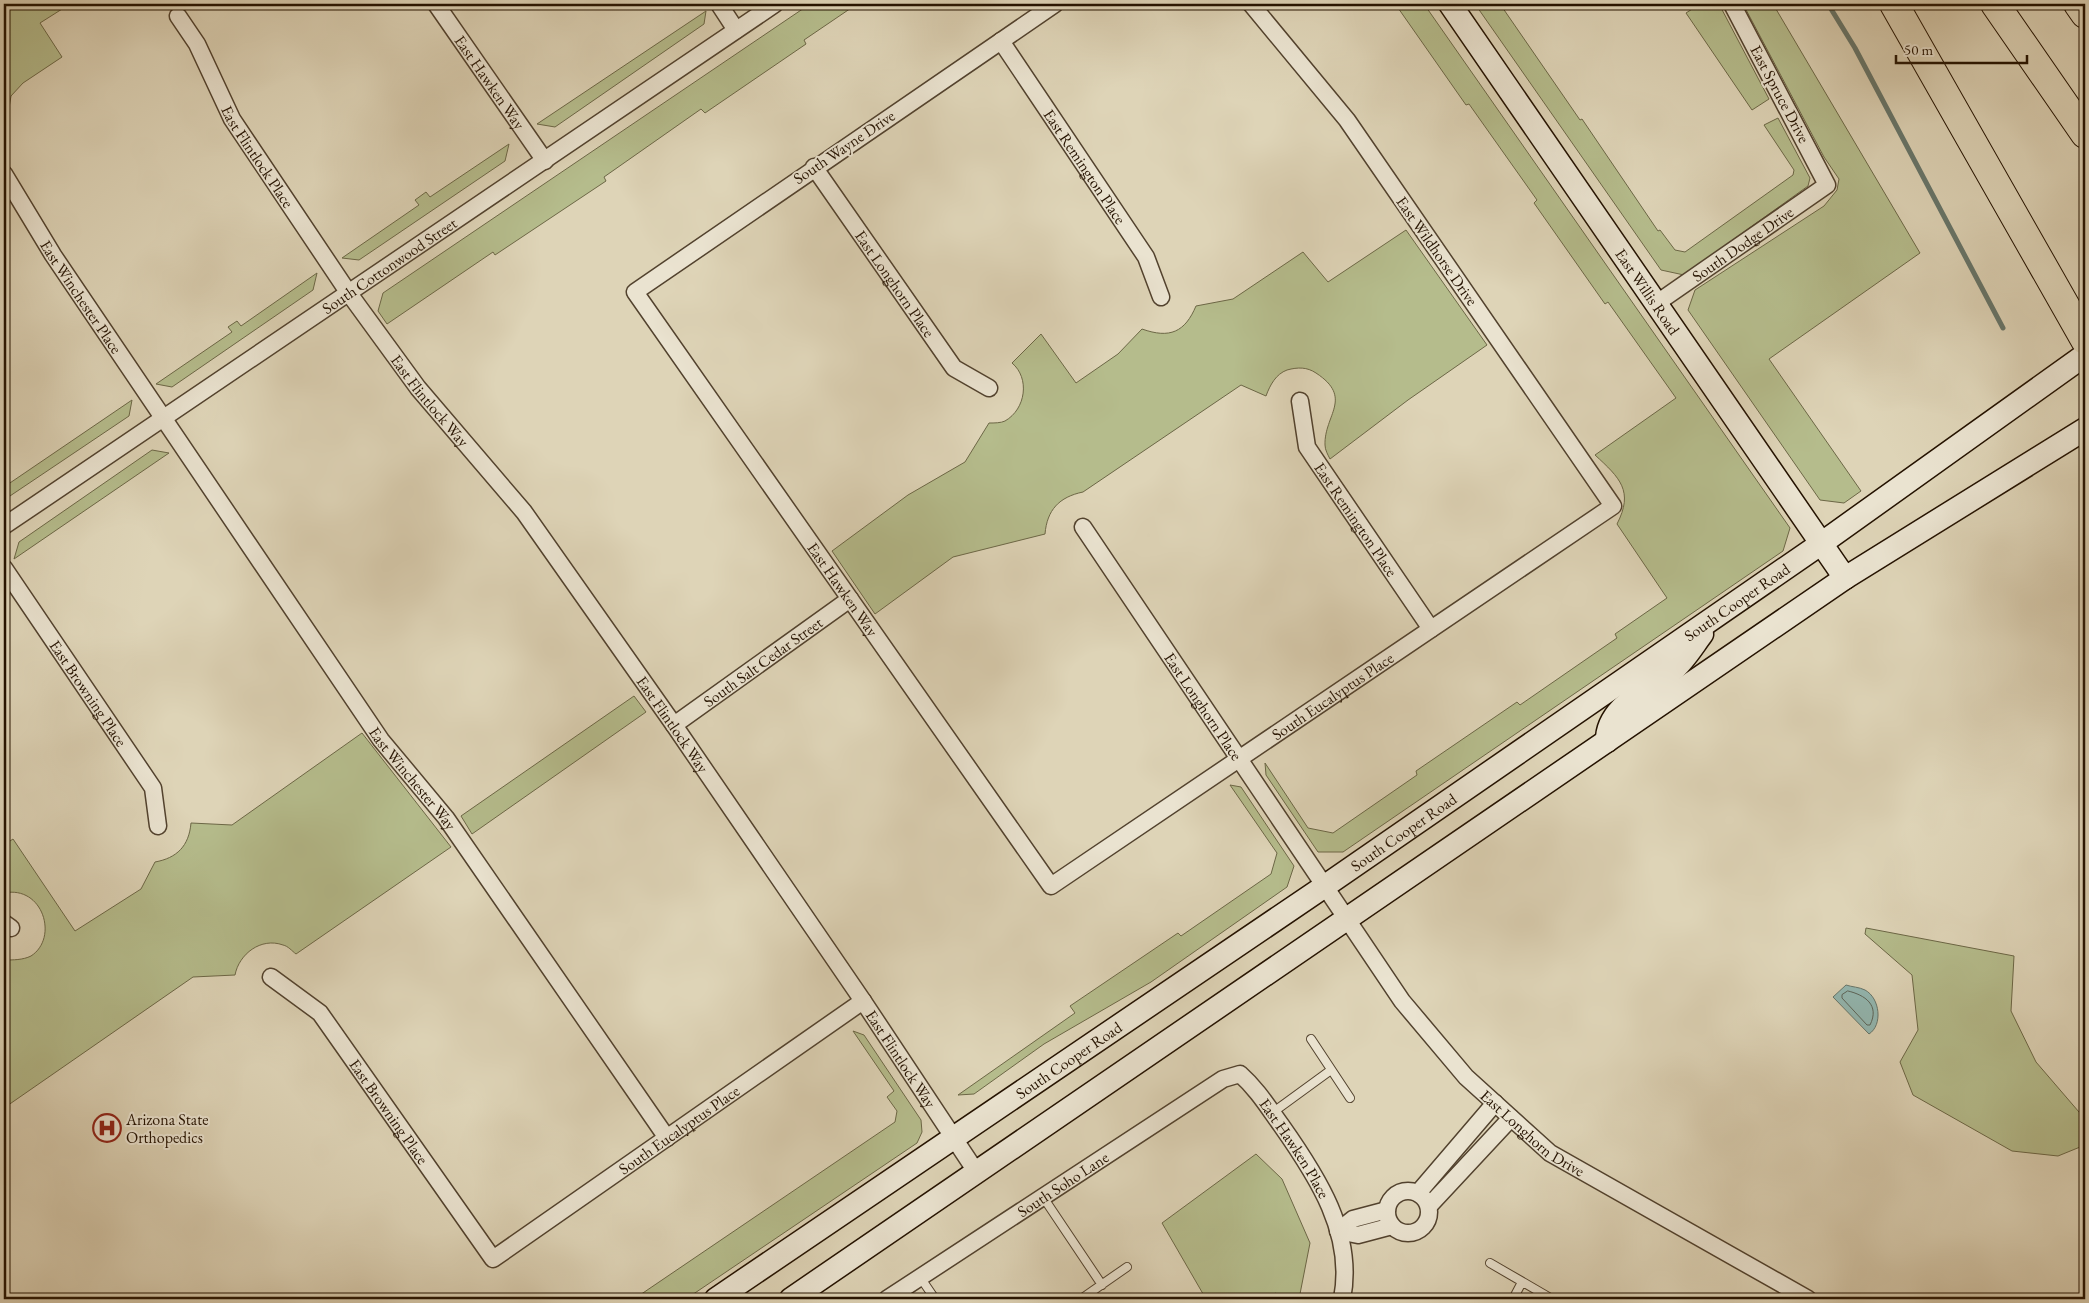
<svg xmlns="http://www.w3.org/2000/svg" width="2089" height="1303" viewBox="0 0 2089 1303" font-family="'EB Garamond',serif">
  <rect width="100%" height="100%" fill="#ded4b7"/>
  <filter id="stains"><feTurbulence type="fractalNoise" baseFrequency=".004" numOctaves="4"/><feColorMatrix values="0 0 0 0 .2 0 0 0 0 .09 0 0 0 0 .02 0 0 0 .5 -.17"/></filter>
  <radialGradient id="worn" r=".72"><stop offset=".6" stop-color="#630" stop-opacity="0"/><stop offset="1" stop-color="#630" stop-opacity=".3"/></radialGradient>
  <path fill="#b5bc8c" stroke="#6c6746" d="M4,4H70L40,23L62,57L23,83L11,96L5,132Z
    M810,4H857L804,40L806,44L705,113L701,109L604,177L606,181L495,255L493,252L387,324L378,311L383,293Z
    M1424,4L1790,528L1783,551L1343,852H1318L1266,775L1265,763L1308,828L1333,833L1417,775L1416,771L1517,702L1520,705L1617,638L1615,634L1667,598L1617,524C1634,491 1620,478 1595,455L1676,398L1608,302L1605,304L1534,203L1537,200L1469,104L1466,105L1396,5Z
    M1475,4H1500L1580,120L1582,119L1658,231L1660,230L1675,250L1685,252L1793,175L1794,170L1764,125L1778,118L1810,178L1808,186L1684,275L1661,270Z
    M1700,4H1719L1769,99L1752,110L1686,13Z
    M1743,4H1773L1920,253L1769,359L1861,491L1844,503L1820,500L1688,310L1695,290L1824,206L1837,190L1839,179L1824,157Z
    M706,11L704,24L555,127L537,124Z
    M509,144L505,161L359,260L342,258L419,205L415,200L426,192L430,197Z
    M1406,230L1487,345L1408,400L1330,459C1328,455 1325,450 1325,445C1324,415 1354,398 1316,373C1307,367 1298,367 1287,370C1276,374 1270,385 1266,396L1241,385L1083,492C1059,497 1047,510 1045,534L953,557L875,614L832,551L908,495L965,462L989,423C994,423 1001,423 1005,421C1026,409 1030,378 1012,363L1041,334L1076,383L1118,354L1142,329C1170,339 1185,332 1196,306L1233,299L1303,252L1328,282Z
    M317,273L313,290L172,387L156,384L232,332L228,327L237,321L241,326Z
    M132,400L129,416L4,500V487Z
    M152,450L169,453L14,559L19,542Z
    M634,696L646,712L472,834L461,816Z
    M362,733L451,847L296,954C292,951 288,946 283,945C261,937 239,954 235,975L193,977L4,1108V960C13,960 23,960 31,956C59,938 43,885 4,893V845L13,839L75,931L141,889L155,862C177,858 189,846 191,823L232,825Z
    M1230,785L1241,787L1294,866L1287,887L1151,982L1044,1044L974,1094L958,1095L1075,1013L1070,1006L1178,933L1181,936L1271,874L1277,853Z
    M1866,928L2014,956L2011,1011L2036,1062L2085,1119V1145L2058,1156L2012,1151L1913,1095L1900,1062L1918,1030L1912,975L1865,934Z
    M853,1031L864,1035L921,1120L922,1132L917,1143L686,1299H634L895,1122L897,1111L887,1097L894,1091Z
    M1256,1154L1282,1179L1310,1243L1299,1299H1282L1276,1293L1265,1299H1206L1162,1223Z"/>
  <path fill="#93b8b2" stroke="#67766b" d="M1846,985C1852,987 1859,987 1865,990C1880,998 1883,1025 1869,1034L1833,997Z"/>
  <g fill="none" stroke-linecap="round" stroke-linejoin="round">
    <path stroke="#5c6559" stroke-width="1" d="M1848,991C1865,995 1880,1005 1870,1025H1867L1842,998V995Z"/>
    <path stroke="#67766b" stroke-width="5" d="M1828,4L1855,48L2003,328"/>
    <defs>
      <path id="lane" d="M1311,1039L1350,1098
        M1272,1113L1331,1070
        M1043,1197L1102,1285
        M1490,1263L1552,1299
        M920,1277L935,1299
        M1081,1299L1127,1267
        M1513,1299L1522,1282"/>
      <g id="street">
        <path id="s1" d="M436,4L545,161"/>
        <path d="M719,4L736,30"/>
        <path id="s2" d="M1055,4L635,292L1051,886L1613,506L1347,120L1251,4"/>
        <path id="s3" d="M178,16L197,44L232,119L348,292L418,388L524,512L674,725L863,1001L977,1173"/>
        <path id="s4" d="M1001,41L1146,257L1161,297"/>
        <path id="s5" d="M814,167L954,368L989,388"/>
        <path id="s6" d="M4,174L53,255L381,740L446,818L667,1138"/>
        <path id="s7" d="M1657,303L1827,185L1732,4"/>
        <path id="s8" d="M1300,401L1307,447L1431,629"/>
        <path id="s9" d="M4,526L775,4"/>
        <path id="s10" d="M1083,527L1402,1001L1466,1077L1550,1153L1808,1299"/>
        <path id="s11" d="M4,568L153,788L158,826"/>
        <path id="s12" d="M674,725L850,599"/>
        <path d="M4,923L11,928"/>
        <path id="s13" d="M271,977L320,1013L493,1259L863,1001"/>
        <circle cx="1408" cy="1212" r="21"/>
        <path d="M1418,1193L1495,1103"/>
        <path d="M1429,1206L1511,1118"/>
        <path d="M1387,1210L1353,1219L1338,1231L1358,1235L1392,1226"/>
        <path id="s14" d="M887,1299L1223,1079L1240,1074C1257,1089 1268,1107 1281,1125C1317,1176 1355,1234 1342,1299"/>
      </g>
      <g id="secondary">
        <path id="s15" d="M1450,4L1845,578"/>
        <path d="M1607,741C1606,707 1650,689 1673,670C1684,661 1693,646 1702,634"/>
        <path id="s16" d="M716,1299L1325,886L1822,543L2085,355"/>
        <path d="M791,1299L1845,578L2085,429"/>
      </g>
      <path id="highway" d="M1894,4L2085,340
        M1995,4L2085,134
        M2078,4L2085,14"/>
    </defs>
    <use href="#lane" stroke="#52422e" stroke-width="10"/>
    <use href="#street" stroke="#52422e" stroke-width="19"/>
    <use href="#secondary" stroke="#241200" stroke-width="25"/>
    <use href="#highway" stroke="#241200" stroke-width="30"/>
    <use href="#lane" stroke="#eae3d0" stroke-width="8"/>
    <use href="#street" stroke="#eae3d0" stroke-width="16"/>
    <use href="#secondary" stroke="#eae3d0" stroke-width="22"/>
    <use href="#highway" stroke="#ded4b7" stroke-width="28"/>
  </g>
  <defs>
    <symbol id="hospital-ring" viewBox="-11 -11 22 22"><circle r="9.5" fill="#eae3d0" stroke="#8f2418" stroke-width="1.5"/><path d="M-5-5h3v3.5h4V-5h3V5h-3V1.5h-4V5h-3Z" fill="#8f2418"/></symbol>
  </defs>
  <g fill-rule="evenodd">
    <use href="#hospital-ring" x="91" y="1112" width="32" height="32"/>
  </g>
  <g text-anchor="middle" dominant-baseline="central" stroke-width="4" stroke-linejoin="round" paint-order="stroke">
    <g font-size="16" fill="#241200" stroke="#eae3d0">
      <text stroke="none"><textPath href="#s1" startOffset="95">East Hawken Way</textPath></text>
      <text transform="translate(1780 94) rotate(62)">East Spruce Drive</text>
      <text transform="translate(844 147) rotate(-34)">South Wayne Drive</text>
      <text stroke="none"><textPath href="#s3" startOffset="162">East Flintlock Place</textPath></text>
      <text stroke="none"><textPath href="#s4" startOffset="151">East Remington Place</textPath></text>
      <text stroke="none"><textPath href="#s7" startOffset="104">South Dodge Drive</textPath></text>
      <text transform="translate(1437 251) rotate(55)">East Wildhorse Drive</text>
      <text stroke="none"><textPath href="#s9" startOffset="465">South Cottonwood Street</textPath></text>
      <text stroke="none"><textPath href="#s5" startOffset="142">East Longhorn Place</textPath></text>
      <text stroke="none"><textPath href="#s15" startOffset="349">East Willis Road</textPath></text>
      <text stroke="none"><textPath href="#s6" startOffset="145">East Winchester Place</textPath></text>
      <text stroke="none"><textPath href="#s3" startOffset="461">East Flintlock Way</textPath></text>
      <text stroke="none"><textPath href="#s8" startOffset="134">East Remington Place</textPath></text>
      <text stroke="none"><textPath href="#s2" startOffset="872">East Hawken Way</textPath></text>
      <text stroke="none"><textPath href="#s16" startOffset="1236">South Cooper Road</textPath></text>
      <text stroke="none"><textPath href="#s12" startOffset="109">South Salt Cedar Street</textPath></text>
      <text stroke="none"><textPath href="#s11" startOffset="151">East Browning Place</textPath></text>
      <text stroke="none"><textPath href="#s2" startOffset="1574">South Eucalyptus Place</textPath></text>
      <text stroke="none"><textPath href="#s10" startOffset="216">East Longhorn Place</textPath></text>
      <text stroke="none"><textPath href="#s3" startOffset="866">East Flintlock Way</textPath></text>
      <text stroke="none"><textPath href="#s6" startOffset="730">East Winchester Way</textPath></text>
      <text stroke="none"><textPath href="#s16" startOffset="831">South Cooper Road</textPath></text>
      <text stroke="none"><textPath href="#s3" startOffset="1271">East Flintlock Way</textPath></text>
      <text stroke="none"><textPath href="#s16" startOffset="426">South Cooper Road</textPath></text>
      <text stroke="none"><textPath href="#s13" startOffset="181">East Browning Place</textPath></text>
      <text stroke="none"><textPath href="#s13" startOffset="588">South Eucalyptus Place</textPath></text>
      <text stroke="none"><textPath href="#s10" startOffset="758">East Longhorn Drive</textPath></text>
      <text stroke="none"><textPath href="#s14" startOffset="512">East Hawken Place</textPath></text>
      <text stroke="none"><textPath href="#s14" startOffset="210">South Soho Lane</textPath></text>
    </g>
    <g font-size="16" fill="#241200" stroke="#eae3d0" text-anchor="start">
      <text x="126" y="1119">Arizona State<tspan x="126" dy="18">Orthopedics</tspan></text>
    </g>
  </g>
  <rect width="2089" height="1303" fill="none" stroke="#ded4b7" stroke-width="20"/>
  <rect x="5" y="5" width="2079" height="1293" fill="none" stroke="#241200" stroke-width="2.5"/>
  <rect x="10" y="10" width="2069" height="1283" fill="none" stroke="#241200"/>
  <path d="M1896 55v8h131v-8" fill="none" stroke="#241200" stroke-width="2.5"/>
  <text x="1904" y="55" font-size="15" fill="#241200" stroke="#eae3d0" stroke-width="4" paint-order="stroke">50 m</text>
  <rect width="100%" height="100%" filter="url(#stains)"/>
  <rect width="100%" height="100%" fill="url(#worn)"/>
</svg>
